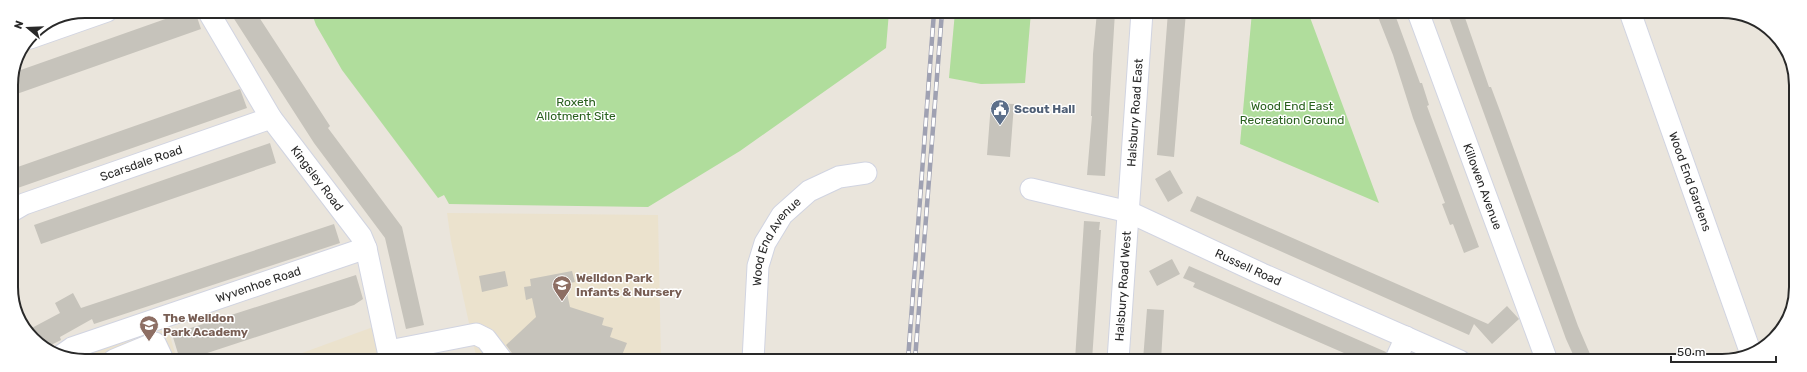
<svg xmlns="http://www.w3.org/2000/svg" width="1807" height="372" viewBox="0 0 1807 372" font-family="Rubik,sans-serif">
  <rect width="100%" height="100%" fill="#eae5dc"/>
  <path fill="#ebe2cd" d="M447,213L658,215L661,360H477L451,241Z
    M373,327L379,360H283Z
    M168,329L177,360H86L83,355Z"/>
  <path fill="#b0dd9c" d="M311,11L889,12L886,48L740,151L648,207L449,204L444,195L438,198L342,70L316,25Z
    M955,12H1031L1025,83L981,84L949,78Z
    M1252,12H1308L1379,203L1240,144Z"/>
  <path fill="#c6c3bb" d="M188,11H195L201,29L11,96V81L15,72Z
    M229,11H255L330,126L328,128L402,227L424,325L406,329L385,238L314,143Z
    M1097,12H1115L1105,176L1087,175L1092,116H1091L1093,54Z
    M1168,12H1186L1174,157L1157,155Z
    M1376,12H1394L1420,83H1422L1429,105L1427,106L1479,247L1464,253L1453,224L1450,225L1442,204L1445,203L1413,118L1393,55Z
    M1447,12H1463L1489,87H1491L1500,111L1578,326L1593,361H1576L1566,339Z
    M240,89L247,108L12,190V169Z
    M991,103L1014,104L1010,157L987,155Z
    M270,143L276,163L41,244L34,225Z
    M1170,170L1183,193L1168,202L1155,179Z
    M1197,196L1488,324L1507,306L1519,319L1492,344L1474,324L1469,335L1190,211Z
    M1084,221L1100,222L1099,230H1101L1092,360H1075Z
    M334,224L340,243L94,324L92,319L60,337L61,340L47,347L33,339L28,330L60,313L55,303L73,293L81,308Z
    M1172,259L1180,274L1157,286L1149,271Z
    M1189,266L1386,352L1383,361L1360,360L1193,287L1195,283L1183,278Z
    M505,271L508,286L482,292L479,276Z
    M572,271L575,282L565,284L570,307L604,318L602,325L613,328L610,337L627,343L620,360H517L506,345L536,317L532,298L526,300L524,287L531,286L530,279Z
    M356,275L363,299L354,305L186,360H180L172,334Z
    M1147,309L1164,310L1161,360H1143Z"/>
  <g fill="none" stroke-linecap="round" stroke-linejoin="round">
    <defs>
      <g id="minor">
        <path id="s1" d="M208,11L271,118L361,236L366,248L390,360"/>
        <path id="s2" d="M1418,12L1547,361"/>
        <path id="s3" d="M1630,12L1750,351"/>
        <path d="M30,38L107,11"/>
        <path id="s4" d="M1031,189L1129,212L1262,274L1460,361"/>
        <path id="s5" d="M12,211L24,204L271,118"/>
        <path d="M389,351L476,334L486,339L502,360"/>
        <path id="s6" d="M62,355L72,348L366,248"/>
        <path d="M114,360L155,343L163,360"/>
        <path id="s7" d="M753,360L758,266L765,243L782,215L809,191L839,177L866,173"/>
        <path id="s8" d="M1118,360L1142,12"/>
        <path d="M1395,361L1406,337"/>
      </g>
    </defs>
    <use href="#minor" stroke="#d1d4e1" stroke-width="23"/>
    <use href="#minor" stroke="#fff" stroke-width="21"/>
    <defs>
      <path id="rail" d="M908,360L934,12
        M915,360L942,12"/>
    </defs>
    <use href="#rail" stroke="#9fa1b2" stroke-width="4.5"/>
    <use href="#rail" stroke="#fff" stroke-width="3" stroke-dasharray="9" stroke-linecap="butt"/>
  </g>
  <defs>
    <symbol id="civic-pin" viewBox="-11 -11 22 30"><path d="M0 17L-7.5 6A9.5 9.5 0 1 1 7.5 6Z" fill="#5c6f8a" stroke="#fff"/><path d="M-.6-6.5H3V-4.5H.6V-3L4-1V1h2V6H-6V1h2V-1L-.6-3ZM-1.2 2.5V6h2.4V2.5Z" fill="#fff"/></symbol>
    <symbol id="school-pin" viewBox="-11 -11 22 30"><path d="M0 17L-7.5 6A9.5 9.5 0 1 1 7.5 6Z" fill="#8d6e63" stroke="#fff"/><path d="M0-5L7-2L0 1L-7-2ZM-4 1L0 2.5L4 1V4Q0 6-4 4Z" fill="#fff"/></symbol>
  </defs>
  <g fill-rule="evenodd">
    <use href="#civic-pin" x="989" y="98" width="22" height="30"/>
    <use href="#school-pin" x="551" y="274" width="22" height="30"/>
    <use href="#school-pin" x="138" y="314" width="22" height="30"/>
  </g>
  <g text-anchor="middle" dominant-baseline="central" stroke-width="3" stroke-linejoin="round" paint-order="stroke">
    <g font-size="12" fill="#2a611f" stroke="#fff">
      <text x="576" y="102">Roxeth<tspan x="576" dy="14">Allotment Site</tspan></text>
      <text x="1292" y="106">Wood End East<tspan x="1292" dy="14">Recreation Ground</tspan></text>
    </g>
    <g font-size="12" font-weight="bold" fill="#4e5e75" stroke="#fff" text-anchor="start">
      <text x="1014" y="109">Scout Hall</text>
    </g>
    <g font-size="12" fill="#292929" stroke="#fff">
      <text stroke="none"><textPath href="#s8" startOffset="248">Halsbury Road East</textPath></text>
      <text stroke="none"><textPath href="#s5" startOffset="138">Scarsdale Road</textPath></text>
      <text stroke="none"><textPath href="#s1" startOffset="200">Kingsley Road</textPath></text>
      <text stroke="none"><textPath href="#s3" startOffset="180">Wood End Gardens</textPath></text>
      <text stroke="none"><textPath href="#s2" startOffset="186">Killowen Avenue</textPath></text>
      <text stroke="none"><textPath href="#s7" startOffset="124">Wood End Avenue</textPath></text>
      <text stroke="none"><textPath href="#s4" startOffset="232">Russell Road</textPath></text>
      <text stroke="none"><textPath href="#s6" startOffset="209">Wyvenhoe Road</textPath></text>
      <text stroke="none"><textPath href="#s8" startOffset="74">Halsbury Road West</textPath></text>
    </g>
    <g font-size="12" font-weight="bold" fill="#785e54" stroke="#fff" text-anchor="start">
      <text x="576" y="278">Welldon Park<tspan x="576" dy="14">Infants &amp; Nursery</tspan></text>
      <text x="163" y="318">The Welldon<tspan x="163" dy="14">Park Academy</tspan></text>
    </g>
  </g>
  <path d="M0 0H1807V372H0ZM85 18H1722A67 67 0 0 1 1789 85V287A67 67 0 0 1 1722 354H85A67 67 0 0 1 18 287V85A67 67 0 0 1 85 18Z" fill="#fff" fill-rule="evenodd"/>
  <path fill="none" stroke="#292929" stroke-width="2" d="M85 18H1722A67 67 0 0 1 1789 85V287A67 67 0 0 1 1722 354H85A67 67 0 0 1 18 287V85A67 67 0 0 1 85 18Z"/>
  <g transform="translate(28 28) rotate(289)" stroke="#ffffff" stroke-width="3" paint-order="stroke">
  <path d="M0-3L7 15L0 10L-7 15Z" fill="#292929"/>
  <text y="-6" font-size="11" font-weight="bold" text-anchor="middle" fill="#292929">N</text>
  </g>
  <path d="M1671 356v6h105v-6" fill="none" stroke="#292929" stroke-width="2"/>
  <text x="1677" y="356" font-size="12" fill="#292929" stroke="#ffffff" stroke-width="3" paint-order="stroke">50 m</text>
</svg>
